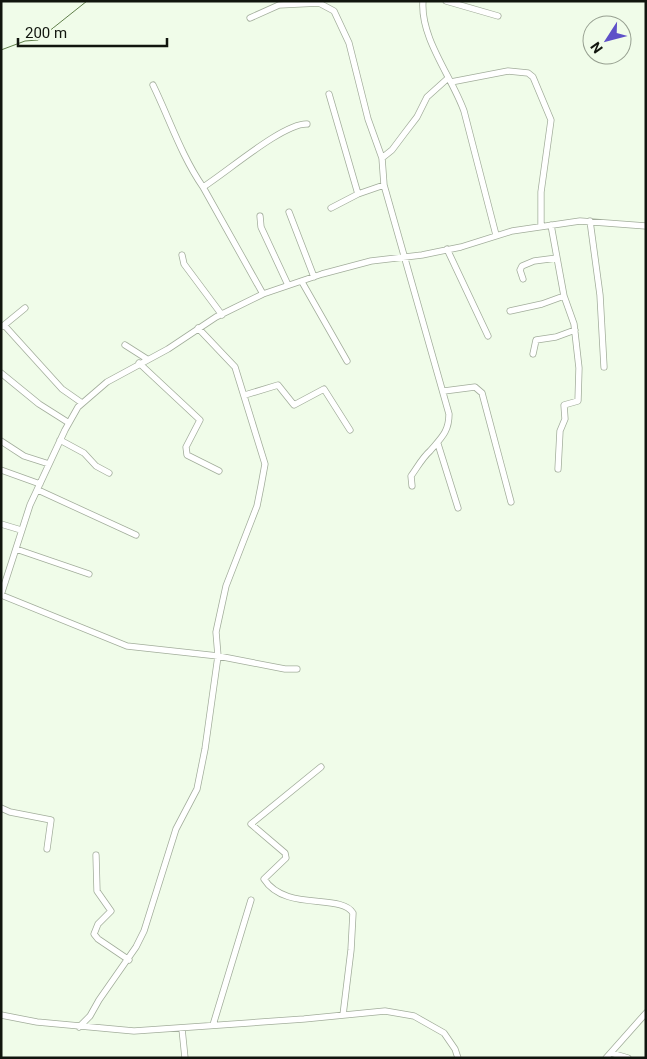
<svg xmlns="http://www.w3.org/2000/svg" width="647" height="1059" viewBox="0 0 647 1059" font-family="Roboto,sans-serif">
  <rect width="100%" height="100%" fill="#f0fce9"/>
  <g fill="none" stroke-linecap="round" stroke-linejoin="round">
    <path stroke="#607f4a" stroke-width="1" d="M1,50L25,41L38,40L87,1"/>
    <defs>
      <path id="minor" d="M423,1C420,38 452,77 464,111L496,235
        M446,1L498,16
        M250,18L279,5L319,3L334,11L349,43L368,119L382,158L384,185L449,414C449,432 441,438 430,451C422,458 417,468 411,476L412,486
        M451,82L508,71L528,73L533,77L551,120L541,192V226
        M153,85C170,120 181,155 203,187
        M329,94L358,194L384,185
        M382,158L392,150L404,134L417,117L427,97L447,79
        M331,208L358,194
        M289,212L314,277
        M260,216L261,227L288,285
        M590,221L600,295L604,367
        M551,225L564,296L574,324L579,368L578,401L564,405L565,419L560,431L558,469
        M447,249L488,336
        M182,255L184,264L222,315
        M523,279L520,270L522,266L534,261L557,258
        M302,282L347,361
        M263,294L203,187C226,173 283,123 307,124
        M510,311L542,304L564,296
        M4,325L62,389L82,403
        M3,326L25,308
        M125,345L147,359
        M533,354L536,340L556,337L575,330
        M139,363L200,420L186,447L187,455L219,471
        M1,373L39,404L69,423
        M444,391L475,387L482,393L511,502
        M245,395L278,385L294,405L324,389L350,430
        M60,440L84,453L96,466L109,473
        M1,441L24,456L49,464
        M438,444L458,508
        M1,470L40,484
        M38,490L136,535
        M1,524L21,530
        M16,549L89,574
        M1,595L30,505L65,430L78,407L107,382L168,349L216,317L263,294L322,274L371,261L422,255L461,247L512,231L580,221L646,226
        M1,595L127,646L218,656L285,669H297
        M321,767L251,824L285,853L286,858L264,879C285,912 341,893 353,913L351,950L343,1015
        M1,808L10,812L51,820L47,849
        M96,855L97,891L111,911L98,924L94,934L98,939L129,960
        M1,1015L37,1022L134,1031L304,1019L385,1011L414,1016L444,1033L455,1049L458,1058
        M213,1025L251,900
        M79,1027L90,1016L99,1000L136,947L144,931L176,829L197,789L205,749L218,656L216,632L226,586L257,506L261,486L265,464L235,367L198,328
        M182,1029L185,1058
        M611,1053L628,1058
        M606,1058L646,1013"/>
    </defs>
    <use href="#minor" stroke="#a2ad9b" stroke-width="7"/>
    <use href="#minor" stroke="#fff" stroke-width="5.5"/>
  </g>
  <rect width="647" height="1059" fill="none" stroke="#11150e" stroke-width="5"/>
  <g transform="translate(607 40) rotate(234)"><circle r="24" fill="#f0fce9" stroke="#97a091"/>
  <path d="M0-4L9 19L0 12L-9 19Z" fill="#5e50c8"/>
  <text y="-8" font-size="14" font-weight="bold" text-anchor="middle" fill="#11150e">N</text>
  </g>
  <path d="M18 38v8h149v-8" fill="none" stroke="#11150e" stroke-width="2.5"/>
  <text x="25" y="38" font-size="15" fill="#11150e" stroke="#f0fce9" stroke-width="4" paint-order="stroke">200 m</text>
</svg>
